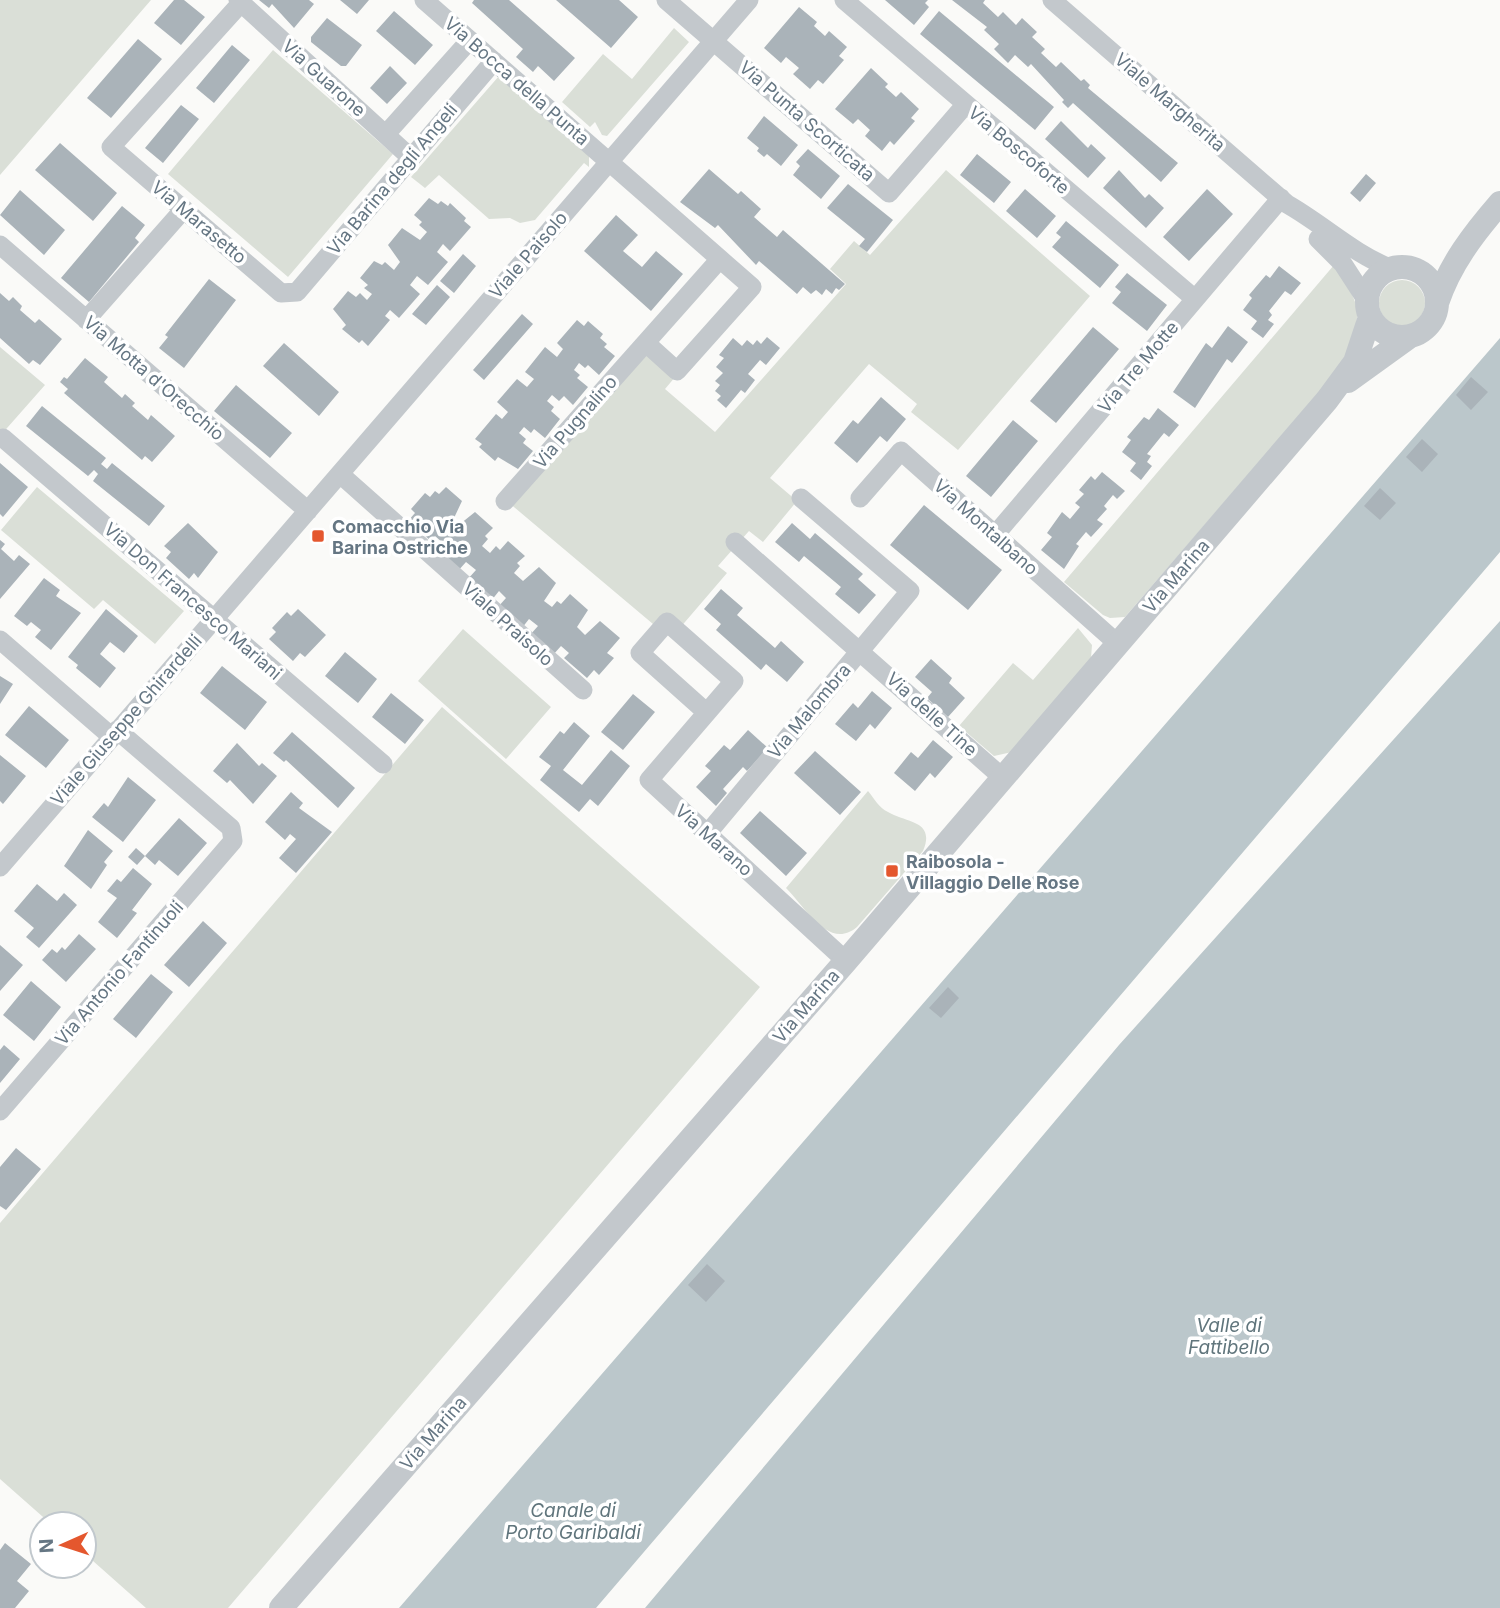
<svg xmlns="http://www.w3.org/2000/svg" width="1500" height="1608" viewBox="0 0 1500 1608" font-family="Inter,sans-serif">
  <rect width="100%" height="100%" fill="#fafaf8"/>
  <path fill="#dadfd7" d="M0,0H151L0,175Z
    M674,28L689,42L607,136L602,135L595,122L590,127L562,102L603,54L632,79Z
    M273,50L393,154L288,277L168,174Z
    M499,76L589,154V167L584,163L535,220L520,223L510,218L489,219L439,175L425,188L411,177Z
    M946,170L1090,296L958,450L911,412L917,404L869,364L770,478L797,501L763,542L749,531L718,566L727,573L679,629L653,624L508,502L644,347L676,376L665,389L715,432L846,284L830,269L854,241L870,255Z
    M1334,265C1363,309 1361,308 1348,359L1125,617L1110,618L1103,615L1064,582Z
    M1379 303a23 23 0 1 1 46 0a23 23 0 1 1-46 0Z
    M0,347L45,385L0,436Z
    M37,487L184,611L155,644L103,600L94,609L1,530Z
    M1078,628L1092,645L1091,658L1012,752L994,756L959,726L1013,663L1033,680Z
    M463,629L551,707L506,759L418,681Z
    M442,707L760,987L228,1608H146L84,1553V1524H51L0,1479V1223Z
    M868,791C874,798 879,808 888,812C906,823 936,820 923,851L857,927C829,951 805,907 786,888Z"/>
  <path fill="#bbc7cb" d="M1500,338V552L596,1608H399Z
    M1500,621V1608H645L1119,1045Z"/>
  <path fill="#aab3b9" d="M174,0H184L205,17L181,45L154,23Z
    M259,0H309L314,4L294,28L272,4L269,8Z
    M340,0H369L357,14Z
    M474,0H509L575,58L554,81L538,66L533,72L516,57L523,49L472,3Z
    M556,0H619L638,17L611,48Z
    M885,0H928L925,3L929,7L914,25Z
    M952,0H985L983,3L998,17L1003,12L1016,25L1022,18L1037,32L1032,37L1045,49L1041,53L1056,67L1061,62L1081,81L1084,79L1090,85L1088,88L1178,163L1161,182L1073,103L1068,108L1062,102L1064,100L1031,64L1028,67L1015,55L1008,63L994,49L999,44L984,30L987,27Z
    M799,7L817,22L814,26L825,36L829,31L847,47L839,56L844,60L823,84L818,80L810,89L793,74L799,68L786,57L781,63L764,48Z
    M394,11L433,45L415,65L376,31Z
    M939,11L1054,107L1035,130L920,34Z
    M327,18L362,45L346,66H341L311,42V37Z
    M138,39L162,59L111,118L87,98Z
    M232,45L250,60L214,103L196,88Z
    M390,66L407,83L387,104L370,88Z
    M871,68L888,84L885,87L896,97L901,92L919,109L911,118L915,121L894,145L890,141L882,151L865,136L870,130L858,119L853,124L835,109Z
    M181,105L199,119L163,163L145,148Z
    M764,116L798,145L781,166L767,154L764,157L757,151L759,148L747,138Z
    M1061,121L1088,148L1091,144L1106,158L1088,178L1045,139Z
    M60,143L117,193L93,221L35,170Z
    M808,149L840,176L821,199L793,175L800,166L796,162Z
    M977,154L1011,182L994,203L960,175Z
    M709,169L738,194L741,191L761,209L754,217L777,237L783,230L845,284L839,290L836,288L832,294L826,289L822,295L816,290L811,294L803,287L797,294L759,261L756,265L718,225L715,228L680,202Z
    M1119,170L1145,198L1149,194L1164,208L1146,228L1103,188Z
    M1366,174L1376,183L1360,202L1350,193Z
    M848,184L893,220L867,252L859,246L865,239L827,208Z
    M1025,189L1056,216L1037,238L1006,211Z
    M1207,189L1233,214L1189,261L1163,237Z
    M20,190L65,230L44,255L0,215Z
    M429,198L438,204L441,201L448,206L450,203L466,218L464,221L471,227L450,251L443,244L437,252L448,262L428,285L417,276L410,285L420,294L399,318L390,310L385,316L390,320L368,346L362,340L359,343L342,329L346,325L333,309L348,291L356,297L360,293L367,300L372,294L364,288L368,285L360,278L374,261L382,265L385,262L394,270L400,262L388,245L402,228L420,240L427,232L419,225L422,222L414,215Z
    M122,206L145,225L135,238L139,242L89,302L61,278Z
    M616,215L638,235L623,251L642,267L656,251L683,274L651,311L584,251Z
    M1066,221L1119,265L1100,288L1052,247L1061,237L1056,233Z
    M463,254L476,266L454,293L440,281Z
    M1279,266L1301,283L1291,295L1285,291L1269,311L1272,315L1268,320L1274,324L1263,338L1251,329L1257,321L1243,310L1252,298L1249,295L1266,275L1270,278Z
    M1127,273L1167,305L1147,331L1112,303L1121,292L1115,287Z
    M209,279L236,300L184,368L159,348L168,337L165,335Z
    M437,285L450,297L426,325L412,314Z
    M0,293L9,301L13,297L22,306L20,310L35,323L39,319L62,339L40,365L33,360L29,364L0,338Z
    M522,314L533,324L484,380L473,370Z
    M577,320L584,326L588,321L603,334L600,338L607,344L604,347L615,356L599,375L588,365L585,368L579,363L574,370L580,375L577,378L588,387L573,405L564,396L559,401L552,395L547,401L554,407L551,411L560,419L545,438L534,429L531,433L524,427L519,433L526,439L523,443L533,451L518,469L498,457L495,461L479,447L482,444L475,439L496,414L502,419L508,412L497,402L517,379L527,387L534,379L525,372L545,347L557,357L563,349L557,343Z
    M1228,326L1248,342L1232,363L1227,359L1195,408L1173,392L1206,343L1212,348Z
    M1093,327L1119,349L1056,423L1030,401Z
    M767,337L780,348L766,365L760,360L748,374L755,380L745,393L741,390L726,408L717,400L721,396L715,391L720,385L715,381L723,373L716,367L724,358L719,355L733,338L742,346L747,340L753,345L757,340L761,344Z
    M284,343L339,392L319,416L263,366Z
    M85,358L108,377L104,382L122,398L125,394L135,403L132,406L148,420L151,415L175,436L152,462L145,456L142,460L64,393L68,389L60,382L64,377L67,379Z
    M1471,377L1488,392L1471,410L1456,395Z
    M236,385L292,433L270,458L214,411Z
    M881,397L906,419L887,442L880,436L857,463L834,443L853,420L858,424Z
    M42,406L106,458L101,464L107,469L112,463L165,506L149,526L93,481L98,474L94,470L88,476L26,426Z
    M1158,408L1179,425L1169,437L1164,433L1147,454L1151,456L1147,462L1152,466L1141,480L1130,471L1136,463L1122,452L1131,440L1127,437L1144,417L1149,420Z
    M1013,420L1038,441L991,497L966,476Z
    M1422,439L1438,454L1422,472L1406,457Z
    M0,463L28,487L3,517L0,514Z
    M1102,472L1125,491L1117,499L1113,495L1104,506L1107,509L1097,520L1103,524L1091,537L1086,532L1076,544L1079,546L1064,569L1041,550L1052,537L1047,533L1062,512L1070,519L1080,507L1075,503L1084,494L1079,490L1091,476L1095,480Z
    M446,487L462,501L454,518L460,524L475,512L493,528L485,536L488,539L482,546L490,553L496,546L500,550L508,541L525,556L517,563L520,566L514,573L523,581L539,567L556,583L544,601L552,607L557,601L561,604L570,594L588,610L577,627L585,635L600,621L620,638L607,653L614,658L599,675L594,670L587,678L564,658L569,653L561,646L553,655L530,635L538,626L529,619L522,628L498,607L506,598L499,591L491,601L467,580L476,570L466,562L457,572L435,553L443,543L435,536L431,541L408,521L415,513L411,509L425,493L430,497L435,491L439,494Z
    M1380,488L1396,503L1380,520L1364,506Z
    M924,505L1002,570L968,610L890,545Z
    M188,523L218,552L198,578L194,573L189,579L166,558L171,552L164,546Z
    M792,523L810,539L815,533L863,574L858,579L876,595L859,614L835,594L841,587L804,556L799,562L775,542Z
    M0,540L5,544L1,549L14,561L19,555L30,564L0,599Z
    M44,578L60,590L56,596L81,613L51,650L35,637L41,630L31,622L27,626L14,616Z
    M721,589L743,608L737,615L775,648L781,641L804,662L787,682L766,664L761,670L716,630L721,624L704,609Z
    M106,609L138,636L124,653L110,642L100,654L116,668L100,688L76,668L78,665L68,657Z
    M298,609L326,635L305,657L300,653L293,661L269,639L276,632L272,628L287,612L291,616Z
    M345,652L377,679L358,703L325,676Z
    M931,659L952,678L949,683L965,698L948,717L927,698L932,692L915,677Z
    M222,666L267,702L245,730L200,693Z
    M0,676L13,684L0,704Z
    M872,691L892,708L875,729L870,724L856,741L835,724L853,703L858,708Z
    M391,693L424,720L405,744L372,717Z
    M633,694L655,712L623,750L601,732Z
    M29,706L69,740L46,768L5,735Z
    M574,722L590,736L563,770L582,785L611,750L630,766L598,806L590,799L579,812L540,780L551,766L539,757L560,731L564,734Z
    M748,730L768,748L747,771L743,767L723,789L727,793L716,806L696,787L711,771L705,766L724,745L730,750Z
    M292,732L355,788L338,808L286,760L284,762L273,753Z
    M933,740L953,757L935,778L930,773L915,791L894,773L911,752L918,758Z
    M237,743L259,766L262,763L277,776L253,804L230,780L227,783L213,771Z
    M815,751L861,792L840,815L794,773Z
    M0,755L26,776L3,804L0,801Z
    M128,777L156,800L123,842L92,817L104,803L108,807Z
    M291,792L303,803L299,808L332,832L296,873L279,858L296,839L290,834L285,840L265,822Z
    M760,811L807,853L786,876L740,833Z
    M179,818L207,843L178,876L159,860L155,865L145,856Z
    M88,830L113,851L104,862L107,865L91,889L64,866Z
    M136,848L145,856L137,865L128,857Z
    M133,868L152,884L132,910L137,913L117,938L98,922L117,898L107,891L117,879L121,882Z
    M37,884L57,901L64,893L77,905L39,948L26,937L34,928L14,911Z
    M203,921L227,943L189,987L164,965Z
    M79,934L96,949L66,982L42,960L52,949L57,953L62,947L65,950Z
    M0,945L23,965L0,991Z
    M151,974L173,992L136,1038L113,1019Z
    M31,981L61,1007L34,1041L3,1015Z
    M948,987L959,998L941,1018L929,1008Z
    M4,1045L20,1059L0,1083V1050Z
    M16,1148L41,1169L6,1210L0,1206V1167Z
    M707,1264L725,1281L706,1302L688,1285Z
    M5,1543L31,1564L17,1581L29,1591L15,1608H0V1550Z"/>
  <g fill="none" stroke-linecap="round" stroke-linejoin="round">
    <path stroke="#c3c8cc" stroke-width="19" d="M238,0L410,157
      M424,0L720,259
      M666,0L889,193L966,104
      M844,0L1195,299
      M1052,0L1287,204C1324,225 1352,253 1392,269
      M241,3L111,147L281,293L297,292L494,61
      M386,134L470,40
      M1318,239L1343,264L1367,301
      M0,245L308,511
      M86,320L184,209
      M3,438L383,764
      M340,474L583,690
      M860,498L901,451L1118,644
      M505,501L720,259L752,287L677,371L646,343
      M995,535L1281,198
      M735,542L1003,778
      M0,640L112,737
      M706,712L640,653L667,622L734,681L649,780L846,961
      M707,834L910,591L801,498
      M0,867L749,0
      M0,1111L233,841L231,828L117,730"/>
    <path stroke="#c3c8cc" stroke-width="24" d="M1367 302a35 35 0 1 1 70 0a35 35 0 1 1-70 0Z
      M1437,303C1450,264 1474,233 1500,203
      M1348,381L1409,337
      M281,1608L846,961L1327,400L1355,362L1370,317"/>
  </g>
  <g fill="#e4572e" stroke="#fff" stroke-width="2.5">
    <rect x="311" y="529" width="14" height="14" rx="3.5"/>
    <rect x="885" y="864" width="14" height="14" rx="3.5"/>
  </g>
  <g text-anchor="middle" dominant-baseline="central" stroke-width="7" stroke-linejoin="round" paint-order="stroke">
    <g font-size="18" fill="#657683" stroke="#fff">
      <text transform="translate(324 78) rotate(42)">Via Guarone</text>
      <text transform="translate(517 81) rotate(41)">Via Bocca della Punta</text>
      <text transform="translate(1170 102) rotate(41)">Viale Margherita</text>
      <text transform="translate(807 121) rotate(41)">Via Punta Scorticata</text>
      <text transform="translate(1019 150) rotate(40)">Via Boscoforte</text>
      <text transform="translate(392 179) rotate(-50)">Via Barina degli Angeli</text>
      <text transform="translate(199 222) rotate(40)">Via Marasetto</text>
      <text transform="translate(528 255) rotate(-49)">Viale Paisolo</text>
      <text transform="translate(1138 367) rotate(-50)">Via Tre Motte</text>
      <text transform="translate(154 378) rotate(41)">Via Motta d'Orecchio</text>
      <text transform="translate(575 422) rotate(-49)">Via Pugnalino</text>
      <text transform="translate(986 527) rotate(42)">Via Montalbano</text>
      <text transform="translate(1176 576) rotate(-49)">Via Marina</text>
      <text transform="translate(193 601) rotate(41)">Via Don Francesco Mariani</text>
      <text transform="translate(508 624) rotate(42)">Viale Praisolo</text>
      <text transform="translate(809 711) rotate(-50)">Via Malombra</text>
      <text transform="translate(932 714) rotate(42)">Via delle Tine</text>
      <text transform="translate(126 720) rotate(-49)">Viale Giuseppe Ghirardelli</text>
      <text transform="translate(714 840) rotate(42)">Via Marano</text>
      <text transform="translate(119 973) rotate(-49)">Via Antonio Fantinuoli</text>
      <text transform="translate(806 1006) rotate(-49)">Via Marina</text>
      <text transform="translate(433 1433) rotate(-49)">Via Marina</text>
    </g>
    <g font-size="18" font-weight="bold" fill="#657683" stroke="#fff" text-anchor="start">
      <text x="332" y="526">Comacchio Via<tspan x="332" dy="21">Barina Ostriche</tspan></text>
      <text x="906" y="861">Raibosola -<tspan x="906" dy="21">Villaggio Delle Rose</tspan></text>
    </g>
    <g font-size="19" font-style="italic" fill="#60757c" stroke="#fff">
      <text x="1229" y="1325">Valle di<tspan x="1229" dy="22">Fattibello</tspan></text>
      <text x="573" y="1510">Canale di<tspan x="573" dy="22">Porto Garibaldi</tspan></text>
    </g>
  </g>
  <g transform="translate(63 1545) rotate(267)"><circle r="33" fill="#ffffff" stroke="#c1c8cd" stroke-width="2"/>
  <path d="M0-5L12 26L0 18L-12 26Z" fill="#e4572e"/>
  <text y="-10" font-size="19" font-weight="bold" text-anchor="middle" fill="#657683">N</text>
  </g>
</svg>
